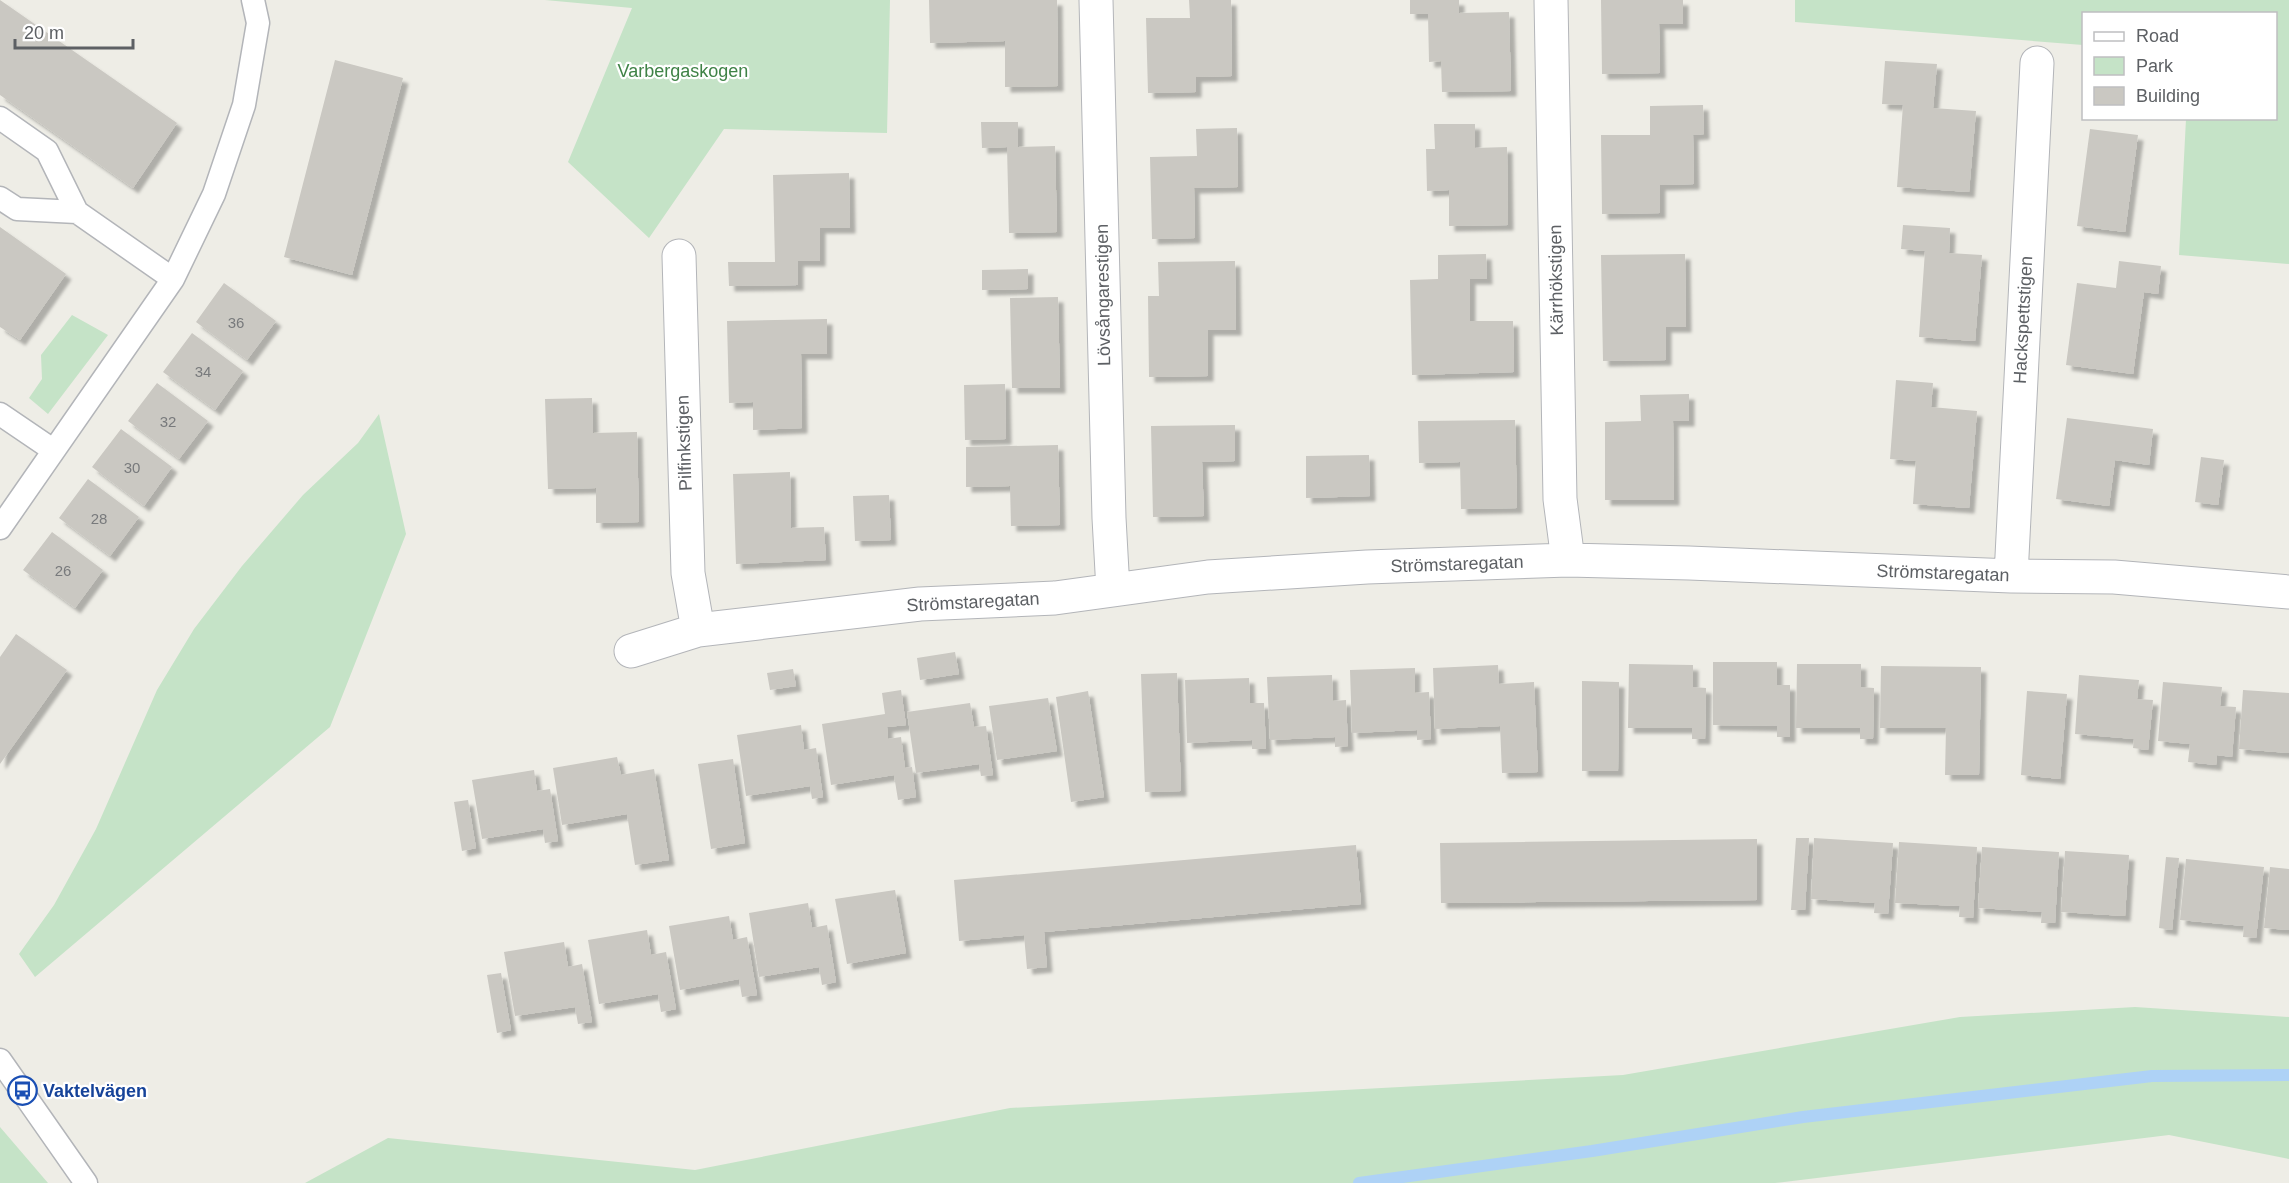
<svg xmlns="http://www.w3.org/2000/svg" width="2289" height="1183" viewBox="0 0 2289 1183" font-family="Helvetica,sans-serif">
  <defs>
    <filter id="shadow"><feDropShadow dx="5.5" dy="5.5" stdDeviation="1.5" flood-color="#0004"/></filter>
  </defs>
  <rect width="100%" height="100%" fill="#eeede6"/>
  <path fill="#c5e3c7" d="M545,0H890L887,133L724,129L649,238L568,162L632,8Z
    M1795,0H2289V264L2179,255L2186,119L2276,118V14H2084L2083,45L1795,22Z
    M72,315L108,335L48,414L29,398L42,379L41,355Z
    M379,414L406,534L330,727L35,977L19,954L54,905L96,829L157,690L194,629L242,566L303,495L358,443Z
    M2135,1007L2289,1017V1159L2169,1135L1775,1183H305L388,1138L695,1170L1010,1108L1623,1075L1960,1017Z
    M0,1127L48,1183H0Z"/>
  <g fill="none" stroke-linecap="round" stroke-linejoin="round">
    <path stroke="#aed2f6" stroke-width="12" d="M1359,1183L1592,1151L1803,1117L2152,1076L2289,1075"/>
  </g>
  <path fill="#cac8c2" filter="url(#shadow)" d="M0,0L177,123L133,188L0,95Z
    M929,0H1057L1058,86L1005,87V41L930,43Z
    M1189,0H1231L1232,76L1196,77V92L1148,93L1146,18H1190Z
    M1410,0H1459V13L1509,12L1511,91L1442,92L1441,61L1429,62L1428,14H1410Z
    M1601,0H1683V24H1659L1660,73L1602,74Z
    M335,60L403,78L352,275L284,257Z
    M1885,61L1937,64L1933,108L1976,111L1969,192L1897,187L1903,105L1882,104Z
    M1703,105L1704,134L1693,135L1694,184L1660,185V213L1602,214L1601,135H1650V106Z
    M981,122H1018V147L1055,146L1057,232L1009,233L1007,147L982,148Z
    M1434,124H1475V148L1507,147L1508,225L1449,226V190L1427,191L1426,149H1435Z
    M1237,128L1238,187L1194,188L1195,238L1152,239L1150,157L1197,156L1196,129Z
    M2090,129L2138,135L2125,232L2077,226Z
    M849,173L850,228H820V261H798V285L729,286L728,262H775L773,175Z
    M1903,225L1950,228L1949,253L1982,255L1975,341L1919,337L1925,251L1901,249Z
    M0,227L66,274L20,340L0,327Z
    M1486,254L1487,279H1470V321H1513L1514,372L1412,375L1410,280L1438,279V255Z
    M1685,254L1686,327H1666V360L1603,361L1601,255Z
    M1235,261L1236,330H1208V376L1149,377L1148,296H1159L1158,262Z
    M2119,261L2161,266L2158,294L2144,292L2133,374L2066,365L2077,283L2116,288Z
    M1028,269V289L982,290V270Z
    M224,283L276,321L247,360L196,322Z
    M1058,297L1060,388H1012L1010,298Z
    M827,319V354H801L802,428L753,430V402L729,403L727,321Z
    M192,333L243,371L215,410L163,372Z
    M1896,380L1933,383L1931,407L1977,411L1969,508L1913,504L1916,461L1890,459Z
    M157,383L208,421L179,459L128,421Z
    M1005,384L1006,439L965,440L964,385Z
    M1689,394V421H1673L1674,500H1605V422L1641,421L1640,395Z
    M592,398L593,433L637,432L639,522L596,523V488L548,489L545,399Z
    M2067,418L2153,429L2149,465L2115,460L2109,506L2056,499Z
    M1515,420L1517,508L1461,509L1460,462L1419,463L1418,421Z
    M1235,425V461L1202,462L1204,516L1153,517L1151,426Z
    M121,429L172,467L144,506L92,467Z
    M1058,445L1060,525L1011,526L1010,486L966,487V447Z
    M1369,455L1370,496L1306,498V456Z
    M2201,457L2224,460L2218,505L2195,502Z
    M790,472L791,528L824,527L826,560L736,564L733,474Z
    M88,479L139,517L110,556L59,518Z
    M889,495L891,540L855,541L853,496Z
    M52,532L103,570L75,608L23,570Z
    M16,634L67,670L0,764V657Z
    M955,652L959,674L920,680L917,658Z
    M1713,662H1777V685H1790V737H1777V726L1713,725Z
    M1629,664L1693,665V687L1706,688L1705,739H1692V728H1628Z
    M1797,664H1861V687L1874,688L1873,739H1860V728H1796Z
    M1498,665L1499,684L1534,682L1538,772L1502,773L1500,726L1435,729L1433,668Z
    M1881,666L1981,667L1979,775H1945L1946,728H1880Z
    M1415,668V693L1429,692L1431,739L1417,740V730L1352,733L1350,670Z
    M793,669L796,686L770,690L767,673Z
    M1177,673L1181,791L1145,792L1141,674Z
    M1332,675L1333,701L1346,700L1348,746L1335,747V737L1270,740L1267,677Z
    M2079,675L2139,680L2137,699L2153,700L2148,750L2133,748L2134,739L2075,734Z
    M1249,678L1250,703H1264L1266,749H1252V740L1187,743L1185,680Z
    M1582,681L1619,682L1618,771H1582Z
    M2163,682L2222,687L2220,706L2236,707L2232,757L2217,755L2216,765L2188,762L2190,744L2158,741Z
    M901,690L906,725L887,727L888,739L901,737L905,768L912,767L916,797L898,800L894,775L831,785L822,724L885,714L882,693Z
    M2243,690L2289,693V753L2239,749Z
    M1088,691L1104,797L1071,802L1056,697Z
    M2027,691L2067,694L2060,779L2021,775Z
    M1048,698L1057,751L997,760L989,706Z
    M970,703L974,727L986,726L993,775L981,776L979,764L916,773L907,712Z
    M801,725L804,750L816,748L823,797L812,799L810,786L746,796L737,735Z
    M617,757L621,775L654,769L669,860L635,865L627,814L562,825L553,768Z
    M733,759L745,843L711,849L698,764Z
    M534,770L537,791L550,789L558,841L545,843L543,829L482,839L472,780Z
    M468,800L476,848L462,851L454,802Z
    M1796,838H1809L1805,910H1791Z
    M1814,838L1893,843L1888,914L1874,913L1875,903L1811,899Z
    M1757,839V900L1441,903L1440,843Z
    M1899,842L1977,847L1973,918L1959,917L1960,906L1895,903Z
    M1356,845L1361,904L1044,932L1047,967L1027,969L1024,935L959,941L954,880Z
    M1982,847L2059,852L2055,923H2041L2042,912L1978,908Z
    M2065,851L2129,855L2125,916L2061,912Z
    M2166,857L2179,858L2172,930L2159,928Z
    M2186,859L2264,867L2256,938L2243,937L2244,926L2180,920Z
    M2270,867L2289,869V930L2264,928Z
    M895,890L906,953L847,964L835,899Z
    M808,903L812,928L827,925L836,982L822,985L819,967L759,977L749,913Z
    M729,916L733,940L747,937L757,995L742,997L739,979L680,990L669,926Z
    M647,930L651,955L666,952L676,1009L661,1012L658,994L599,1004L588,940Z
    M564,942L568,967L582,964L592,1022L578,1024L575,1007L515,1016L504,952Z
    M501,973L511,1030L497,1033L487,975Z"/>
  <g fill="none" stroke-linecap="round" stroke-linejoin="round">
    <defs>
      <path id="service" d="M0,118L47,151L77,212
        M0,198L17,209L77,212L173,279
        M0,414L53,450
        M0,528L173,279L214,194L244,105L258,23L253,0
        M0,1060L86,1183"/>
      <path id="minor" d="M1096,0L1109,518L1113,590
        M1551,0L1560,499L1568,560
        M679,256L688,573L698,630
        M2011,576L2037,63
        M631,651L698,630L920,604L1055,598L1208,577L1367,567L1568,560L1689,563L2011,576L2114,577L2289,592"/>
    </defs>
    <use href="#service" stroke="#b3b5b9" stroke-width="25"/>
    <use href="#minor" stroke="#b3b5b9" stroke-width="35"/>
    <use href="#service" stroke="#fff" stroke-width="22"/>
    <use href="#minor" stroke="#fff" stroke-width="33"/>
  </g>
  <defs>
    <symbol id="bus-ring" viewBox="-11 -11 22 22"><circle r="9.5" fill="#fff" stroke="#1a4fb4" stroke-width="1.5"/><path d="M-5-6H5V4H4V6H2V4H-2V6H-4V4H-5ZM-3.5-4V0h7V-4ZM-3.5 1.2v1.5H-2V1.2ZM2 1.2v1.5H3.5V1.2Z" fill="#1a4fb4"/></symbol>
  </defs>
  <g fill-rule="evenodd">
    <use href="#bus-ring" x="6" y="1074" width="33" height="33"/>
  </g>
  <g text-anchor="middle" dominant-baseline="central" stroke-width="4.5" stroke-linejoin="round" paint-order="stroke">
    <g font-size="15" fill="#787a7c">
      <text x="236" y="322">36</text>
      <text x="203" y="371">34</text>
      <text x="168" y="421">32</text>
      <text x="132" y="467">30</text>
      <text x="99" y="518">28</text>
      <text x="63" y="570">26</text>
    </g>
    <g font-size="18" fill="#3f8246" stroke="#fff">
      <text x="683" y="71">Varbergaskogen</text>
    </g>
    <g font-size="18" fill="#5d6064" stroke="#fff">
      <text transform="translate(1556 280) rotate(-91)">Kärrhökstigen</text>
      <text transform="translate(1103 295) rotate(-91)">Lövsångarestigen</text>
      <text transform="translate(2023 320) rotate(-87)">Hackspettstigen</text>
      <text transform="translate(684 443) rotate(-92)">Pilfinkstigen</text>
      <text transform="translate(1457 564) rotate(-2)">Strömstaregatan</text>
      <text transform="translate(1943 573) rotate(2)">Strömstaregatan</text>
      <text transform="translate(973 602) rotate(-3)">Strömstaregatan</text>
    </g>
    <g font-size="18" font-weight="bold" fill="#164399" stroke="#fff" text-anchor="start">
      <text x="43" y="1091">Vaktelvägen</text>
    </g>
  </g>
  <rect x="2082" y="12" width="195" height="108" fill="#ffffff" stroke="#bebfc1" stroke-width="1.5"/>
  <rect x="2094" y="32" width="30" height="9" fill="#ffffff" stroke="#bebfc1" stroke-width="1.5"/>
  <text x="2136" y="42" font-size="18" fill="#5d6064">Road</text>
  <rect x="2094" y="57" width="30" height="18" fill="#c5e3c7" stroke="#bebfc1" stroke-width="1.5"/>
  <text x="2136" y="72" font-size="18" fill="#5d6064">Park</text>
  <rect x="2094" y="87" width="30" height="18" fill="#cac8c2" stroke="#bebfc1" stroke-width="1.5"/>
  <text x="2136" y="102" font-size="18" fill="#5d6064">Building</text>
  <path d="M15 39v9h118v-9" fill="none" stroke="#5d6064" stroke-width="3"/>
  <text x="24" y="39" font-size="18" fill="#5d6064" stroke="#ffffff" stroke-width="4.5" paint-order="stroke">20 m</text>
</svg>
